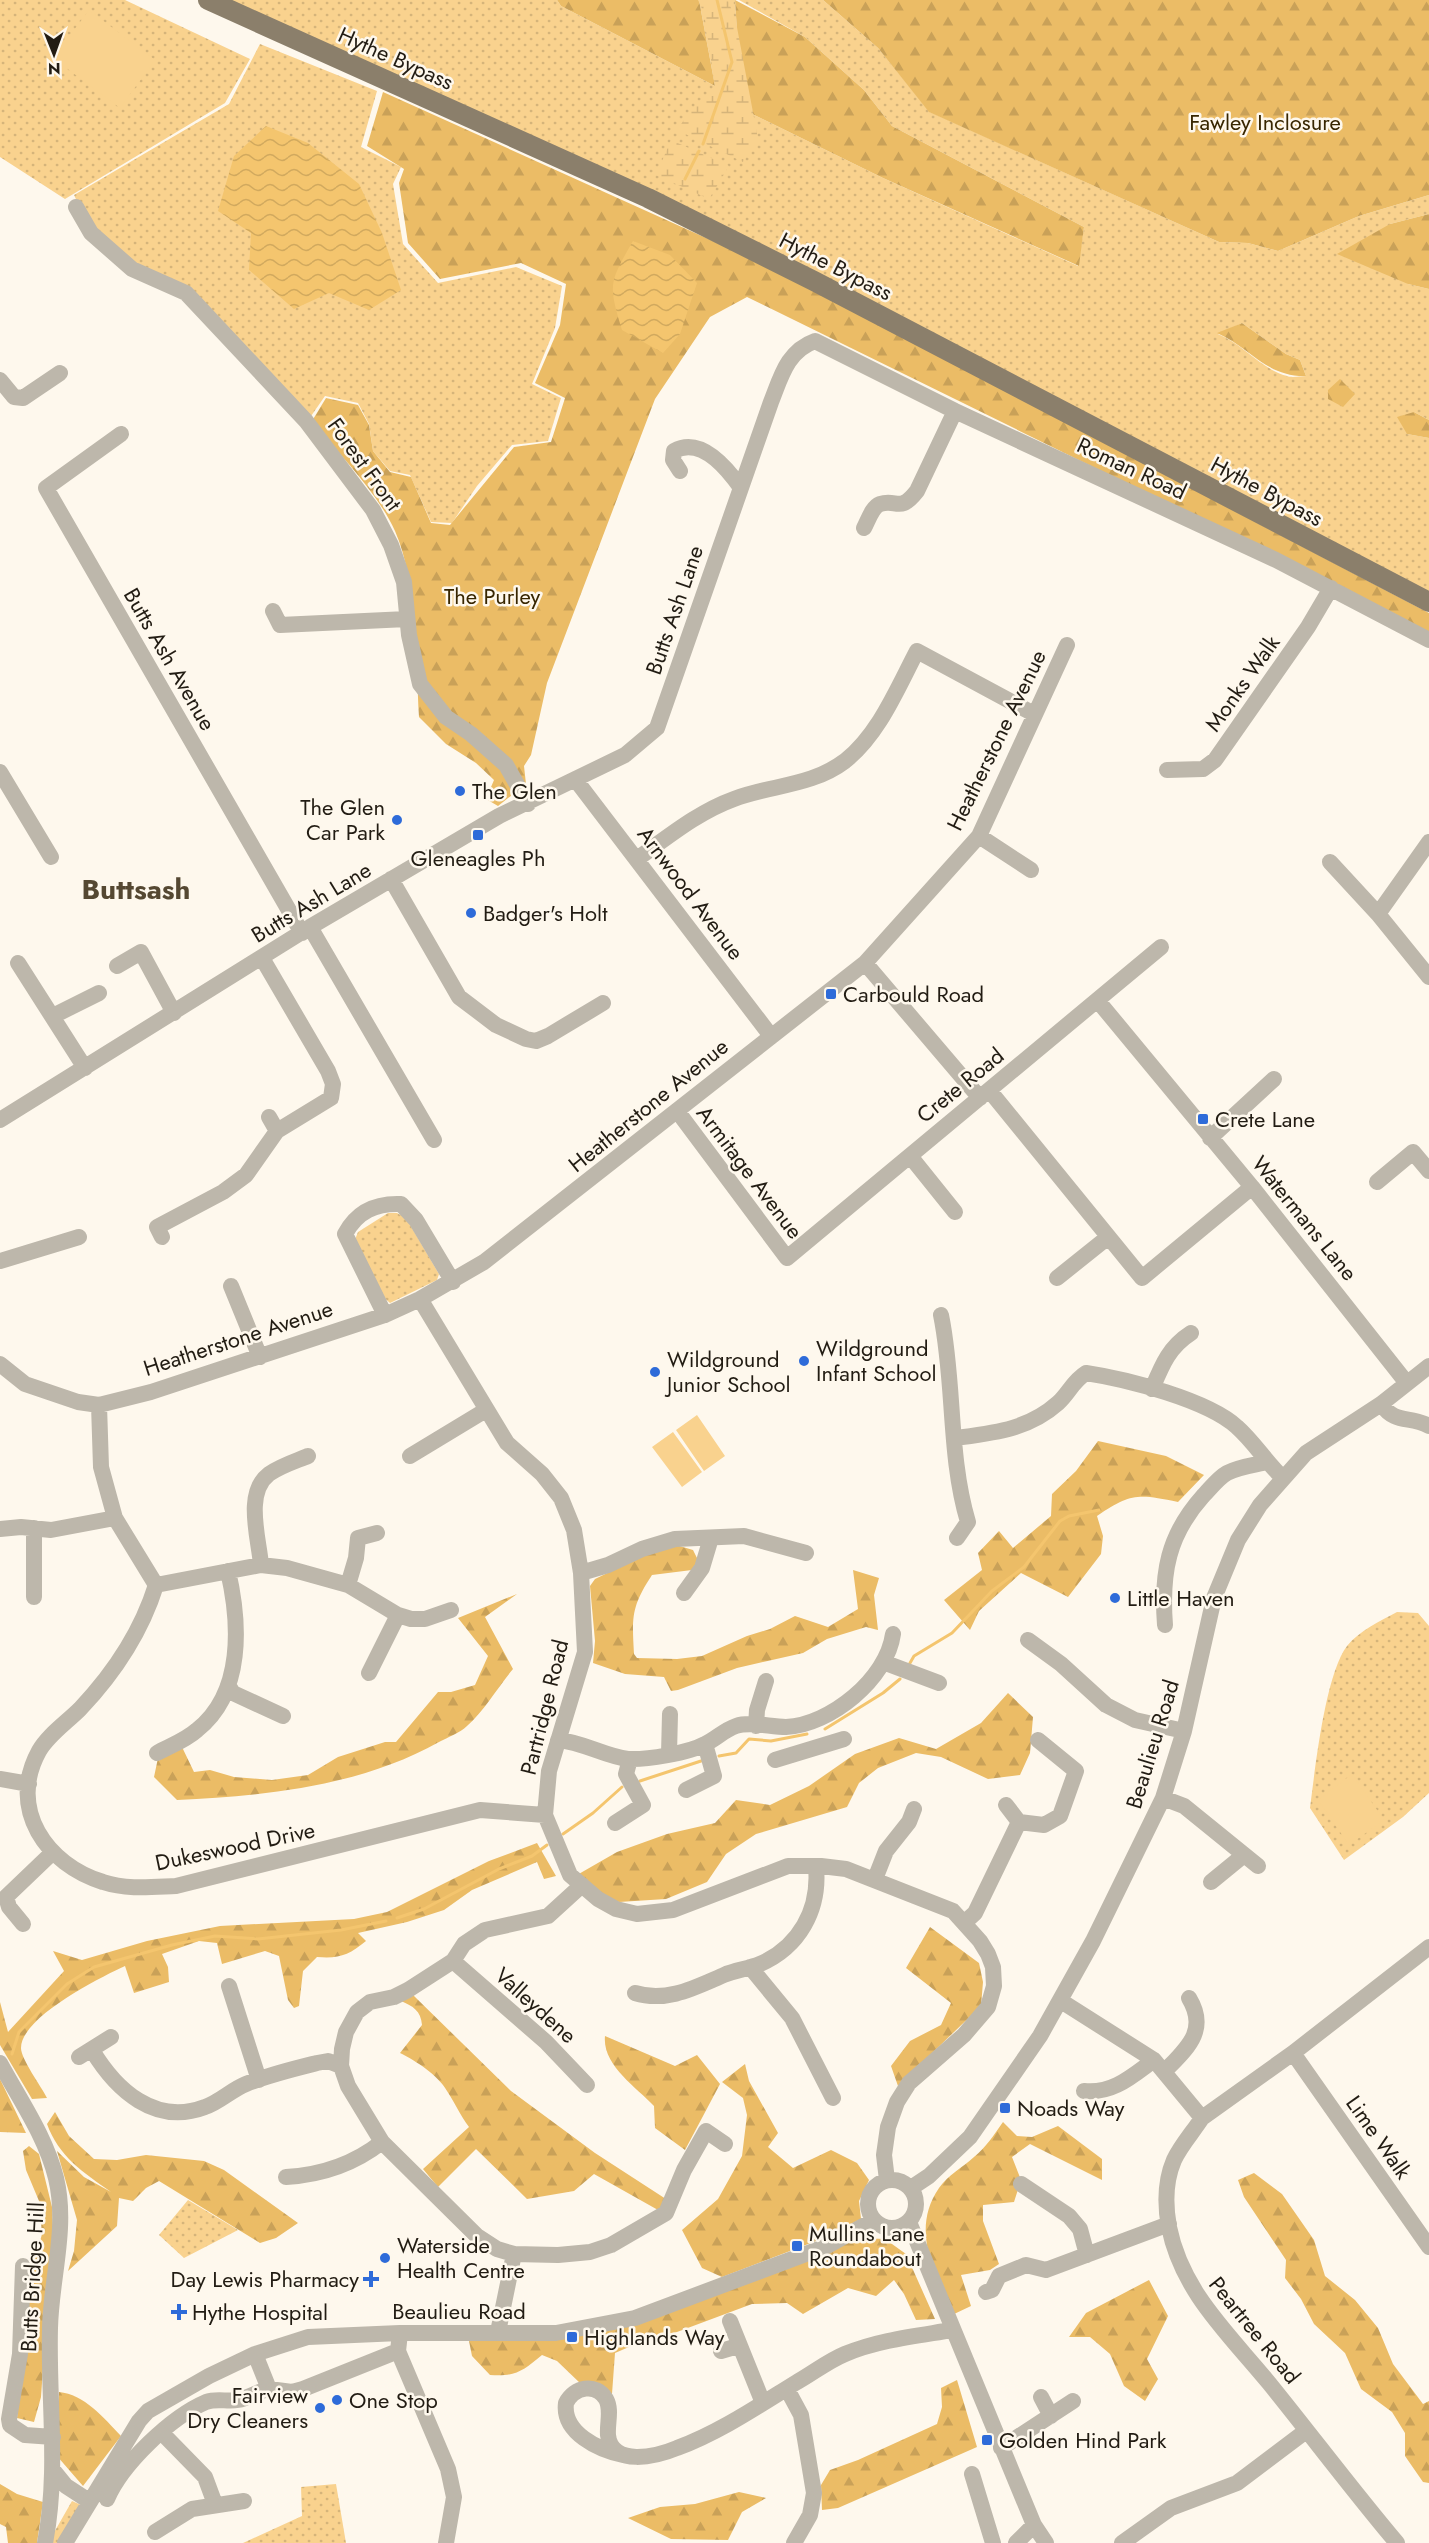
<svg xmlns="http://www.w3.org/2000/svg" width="1429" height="2543" viewBox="0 0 1429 2543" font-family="Jost,sans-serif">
  <defs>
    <pattern id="grass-dots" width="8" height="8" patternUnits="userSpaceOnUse" patternTransform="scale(1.5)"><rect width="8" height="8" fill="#f9d28e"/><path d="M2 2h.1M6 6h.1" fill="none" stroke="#d5b47a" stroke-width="1.8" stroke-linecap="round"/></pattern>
    <pattern id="forest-firs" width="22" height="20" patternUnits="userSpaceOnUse" patternTransform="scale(1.5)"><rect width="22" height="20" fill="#ebbc66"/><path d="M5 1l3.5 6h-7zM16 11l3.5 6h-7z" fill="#c9a158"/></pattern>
    <pattern id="wetland-marsh" width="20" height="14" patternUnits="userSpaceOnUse" patternTransform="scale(1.5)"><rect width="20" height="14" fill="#f9d28e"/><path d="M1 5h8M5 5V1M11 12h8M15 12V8" fill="none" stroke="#d5b47a"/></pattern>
    <pattern id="water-waves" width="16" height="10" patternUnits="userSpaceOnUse" patternTransform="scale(1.5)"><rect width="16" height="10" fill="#f4c56e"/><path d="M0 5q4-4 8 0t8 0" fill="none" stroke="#d1a95e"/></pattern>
  </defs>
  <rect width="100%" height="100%" fill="#fef8ed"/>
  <path fill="url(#grass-dots)" fill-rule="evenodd" d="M0,0H125L250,59L225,103L65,199L0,157Z
    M219,0H557L561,6L715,86L699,0H735L742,109L883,178L1078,266L1084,227L892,126L864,90L805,37L739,0H823L878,48L930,112L1219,242L1248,243L1278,251L1359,216L1429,195V214L1390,224L1408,284L1429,289V420L1414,412L1407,434L1429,438V598L1146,450ZM1242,323L1286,354L1300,360L1306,376C1300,376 1292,378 1287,376C1261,369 1243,344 1218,334Z
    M260,44L377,91L361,147L401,167L393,184L403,244L438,283L516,267L562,286L555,328L532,384L561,398L548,441L512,445L477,486L452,523L431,522L410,475L390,471L373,451L369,424L358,403L325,396L309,419L185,287L144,273L86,220L74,195L229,104Z
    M388,1213H397L406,1218L439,1274L437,1280L390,1303L381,1295L354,1242L358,1232Z
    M1397,1612L1418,1613L1429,1626V1793L1403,1817L1344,1860L1310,1808C1315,1770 1325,1675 1347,1646C1359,1631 1380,1621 1397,1612Z
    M188,2200L238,2230L184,2258L159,2235Z
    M336,2484L346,2543H243L302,2516L301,2487Z
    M72,2501L81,2505L58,2543H48Z"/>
  <path fill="url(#forest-firs)" d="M557,0H699L715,86L561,6Z
    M735,0L805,37L864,90L892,126L1084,227L1079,266L883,178L742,109Z
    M823,0H1429V195L1359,216L1278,251L1248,243L1219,242L929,112L878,48Z
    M383,92L766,265L1429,613V632L747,297L710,317L655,399L547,683L531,755L524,766L526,784L498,806L486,799L494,780L476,763L446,744L419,717C416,662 417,581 395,531C376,490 340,456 312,421L326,398L358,405L369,425L373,451L390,472L411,477L431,523L450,525L514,447L551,442L565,398L535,383L560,325L566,284L521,263L440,279L408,243L399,183L404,169L367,146Z
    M1429,214V289L1408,284L1337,254L1390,224Z
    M1242,323L1286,354L1300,360L1306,376C1266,377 1251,348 1217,333Z
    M1340,379L1355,394L1343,407L1328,399V390Z
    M1414,412L1429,420V438L1407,434L1397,417Z
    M1098,1441L1166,1456L1204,1475L1178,1502C1138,1494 1131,1493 1097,1516L1103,1536L1101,1554L1068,1597L1021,1573L979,1611L970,1630L944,1600L982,1570L978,1553L999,1531L1013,1548L1051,1516L1052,1494L1076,1471Z
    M676,1545L693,1550L698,1560L692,1570L652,1575C631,1607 632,1617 634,1654L637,1658L677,1659L702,1656L747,1636L770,1629L795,1616L828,1627L858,1609L853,1570L879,1578L874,1595L878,1630L866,1627L827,1639L803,1653L737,1668L678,1690L671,1691L664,1677L625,1674L593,1663L595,1641L590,1586L595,1579L659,1548Z
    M517,1594L485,1617L513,1669C498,1687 484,1711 467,1726C460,1733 448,1737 439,1742C361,1786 265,1796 177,1800L154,1777L158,1758L182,1747L194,1772L210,1770L234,1777L272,1780L308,1775L338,1757L385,1742H396L438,1692H451L475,1685L488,1656L458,1618Z
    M1008,1693L1033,1717L1030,1753L1020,1775L988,1779L941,1757L916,1753L878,1768L859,1783L847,1807L756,1834L726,1854L707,1882L666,1899L619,1902L591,1894L577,1875L617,1852L667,1834L715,1823L736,1800L770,1805L809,1786L855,1754L899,1738L936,1749L981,1723Z
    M537,1843L556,1876L544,1879L537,1862L472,1890L444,1910L407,1922L358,1933L366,1941C349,1955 339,1959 317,1957L303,1971L299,2006L294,2008L288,2000L279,1956L265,1951L222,1964L217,1943L199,1941L162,1954L168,1967L169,1982L134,1993L125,1966C101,1977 21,2017 21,2048C21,2059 41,2086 47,2098L32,2099L0,2045V2002L8,2032L64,1971L53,1951L82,1960L147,1941L220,1926L354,1919L387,1912L489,1861Z
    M930,1927L979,1963L983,1982L981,2006L898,2086L891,2066L910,2041L941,2025L951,2003L906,1968Z
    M413,1995L511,2091L595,2153L669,2201L658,2210L594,2174L574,2191L527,2199L476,2149L438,2187L423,2169L469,2127C460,2115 455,2103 447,2091C438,2075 416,2061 400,2053L422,2025C421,2011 413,2006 401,2001Z
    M605,2036L675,2066L697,2055L720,2084L685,2150L655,2128L654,2106C636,2087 602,2065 605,2036Z
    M745,2064L749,2081L778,2133L768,2147L793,2168L831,2150L857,2163L869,2180L859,2201L861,2219L816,2241L722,2277L702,2268L682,2230L718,2199L742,2156L747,2115L743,2098L722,2082Z
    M0,2079L26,2133L0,2132Z
    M55,2112L69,2136L94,2159L117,2160L146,2155L204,2161L224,2170L298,2223L276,2238L260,2243L159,2181L146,2188L133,2201L119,2198L117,2226L68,2271L74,2251L77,2220L57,2151L84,2177L111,2192C83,2172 59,2157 47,2124Z
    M1003,2122L1017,2136L1032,2137L1058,2126L1102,2159V2180L1030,2144L1012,2157L1021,2180L1014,2202L983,2205V2221L999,2264L990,2270L961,2275L971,2306L952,2315C935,2274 910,2230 939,2188C947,2176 963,2167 974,2157C986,2147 994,2135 1003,2122Z
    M29,2146L39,2154L52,2207L53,2228L41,2397L34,2422L17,2418L32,2271L42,2234L39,2201L26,2170L23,2151Z
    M1254,2173L1282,2194L1314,2240L1325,2276L1355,2300L1378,2328L1393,2364L1423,2404L1429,2401V2483L1423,2482L1405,2456V2433L1392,2412L1361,2389L1345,2353L1314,2324L1301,2299L1285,2278L1286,2260L1244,2197L1238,2180Z
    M860,2238L885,2239L906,2254L935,2319L916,2320L904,2294L894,2280L876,2296L848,2288L803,2314L787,2303L752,2304L677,2332L650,2338L615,2353L612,2394L581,2384L557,2361L542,2355C523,2371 515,2377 490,2375L472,2356L469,2341L537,2339L779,2272Z
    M1149,2280L1168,2316L1147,2359L1158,2379L1145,2401L1124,2386L1110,2354L1090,2337H1069L1086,2313Z
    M957,2380L977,2447L838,2508L822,2510L821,2485L830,2470L858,2460L937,2424L942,2407L941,2388Z
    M59,2392C84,2394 104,2418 121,2436L83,2486L57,2456Z
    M0,2484L17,2494L43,2502L37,2543H8L6,2527L0,2524Z
    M739,2492L766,2498L742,2512L728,2540L671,2539L628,2518L660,2507L695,2504Z"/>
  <path fill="url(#wetland-marsh)" d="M698,0H728L736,22L758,139L743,162L677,130L691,110L715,86L704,13Z
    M671,140L729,166L709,199L656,175Z"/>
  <path fill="#f9d28e" d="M89,10L155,60L120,108L53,58Z
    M697,1415L725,1456L704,1471L676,1430Z
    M673,1432L702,1472L682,1487L652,1447Z
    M1352,1774L1384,1820L1349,1845L1318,1800Z"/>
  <path fill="url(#water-waves)" d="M266,126L308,143L359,184L382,233L401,290L369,310L329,293L294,309L249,270L251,233L218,211L234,156Z
    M633,241L670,255L697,283L680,334L663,353L622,330C608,284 609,283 633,241Z"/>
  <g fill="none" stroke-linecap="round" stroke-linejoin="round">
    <path stroke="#f4c56e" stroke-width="3" d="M703,144L732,62L717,0
      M685,179L699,151
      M910,1663L914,1656L952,1633L992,1591L1024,1567L1060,1521L1069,1516L1099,1510
      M825,1729L883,1693L900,1679
      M719,1756L736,1753L749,1739L771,1741L807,1734
      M640,1781L701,1761
      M563,1834L593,1813L622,1787
      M397,1918L424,1909L499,1869L532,1856L547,1845
      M12,2054L19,2032L67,1984L94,1967L172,1945L215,1936L258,1939L341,1930L386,1921"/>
    <path stroke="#bdb7ab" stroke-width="16" d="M76,207L91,233L132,269L186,293L306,421L373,510L391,545L404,582L409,635L420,684L446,717L471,734L506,765L528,804
      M0,380L14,397L23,398L60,373
      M121,434L46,488L302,933
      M680,471L673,460L674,451C701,436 727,468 741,488
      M864,528C868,521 872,507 880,504C897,498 899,514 917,491L955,411
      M273,611L280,625L407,619
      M1167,770L1203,769L1215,760L1308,627L1331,588
      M0,772L51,857
      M575,779L771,1036
      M979,836L1031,870
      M637,859C668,837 698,812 734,799C771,785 812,786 845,761C879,734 897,689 917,651L1034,714
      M1330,862L1378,914L1429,977
      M391,879L459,997L496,1025L526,1039L536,1041L548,1036L603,1003
      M1378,914L1429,842
      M310,927L434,1140
      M18,963L85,1068
      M865,963L980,1098
      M117,966L141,952L174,1013
      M1098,1001L1252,1187L1406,1382
      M53,1016L99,993
      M989,1090L1142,1278L1252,1187
      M678,1112L787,1258L1161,947
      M269,1117L277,1131
      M0,1120L310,927L499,816L625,755L657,728L771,402C781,377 787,351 815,341L955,411L1276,560L1429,640
      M1210,1138L1274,1079
      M910,1156L955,1212
      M1377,1182L1413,1152L1429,1171
      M162,1237L157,1227L223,1192L246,1175L277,1131L331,1098L333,1084L328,1071L262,958
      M0,1261L79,1237
      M1057,1278L1107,1238
      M231,1286L260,1357
      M420,1299L507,1443L542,1474L561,1498L574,1530L581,1573L585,1652L549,1771L545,1815L570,1875L598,1899L616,1909L637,1914L673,1910L788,1866H821L846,1869L953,1911L980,1941L988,1954L993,1967L994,1986L988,2007L964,2035L909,2083L897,2102L888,2127L884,2155L887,2180
      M385,1315L345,1234C357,1211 376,1203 401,1204L416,1220L453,1282
      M941,1315C955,1383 948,1455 968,1522L957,1538
      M0,1364L25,1384L78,1402L99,1405L151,1392L385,1315L420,1299L484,1262L865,963L979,836L1067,645
      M1152,1389C1162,1365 1169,1347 1191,1333
      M1381,1404C1396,1425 1409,1415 1429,1426
      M99,1405L101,1467L115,1518L156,1585C141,1633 115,1672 80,1709C67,1722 48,1735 39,1751C7,1809 47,1865 103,1882C127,1890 152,1887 176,1886L480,1810L545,1815
      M955,1438C993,1433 1028,1430 1058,1403C1069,1393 1073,1381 1086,1373C1126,1379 1208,1400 1237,1427C1254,1442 1266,1462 1283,1478
      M410,1456L486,1410
      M0,1529L21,1527L51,1530L115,1518
      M261,1565C259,1539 244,1493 269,1474C280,1466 296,1461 308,1456
      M581,1573L608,1565L642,1549L675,1539L744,1536L806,1553
      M156,1585L261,1565L287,1568L348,1585L398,1615L411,1619H425L451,1610
      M348,1585L356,1558L358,1538L377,1533
      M684,1593L702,1568L711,1538
      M34,1597V1528
      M1165,1625C1161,1573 1168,1535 1203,1496C1210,1489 1218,1478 1227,1473C1238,1467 1254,1465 1267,1462
      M1028,1640L1061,1664L1106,1705L1135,1720L1184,1731
      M883,1662L939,1683
      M369,1673L398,1615
      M228,1685L233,1693L283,1716
      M756,1726L757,1710L766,1681
      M558,1740C583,1742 604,1756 628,1759C646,1760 689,1753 705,1744C716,1739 724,1730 736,1726C750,1721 770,1727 786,1727C830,1725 887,1679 893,1634
      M157,1753C170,1746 186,1740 197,1730C244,1693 240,1623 228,1571
      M669,1754L670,1714
      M775,1760L844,1739
      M0,1779L29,1784
      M686,1790L714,1776L705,1744
      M1163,1798L1184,1806L1258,1866
      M1006,1805L1019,1822
      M615,1823L643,1805L626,1774L630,1759
      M875,1879L886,1851L909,1822L914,1809
      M1211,1882L1244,1855
      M582,1885L548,1916L485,1930L464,1944L453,1961L408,1990L394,1997L370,2002L357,2012L346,2032L342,2049L341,2066L348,2086L382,2142L477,2236L497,2249L514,2254L558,2255L590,2252L611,2245L666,2213L684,2170L706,2131L725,2144
      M964,1923L975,1913L1019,1822L1044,1825L1060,1816L1076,1771L1038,1740
      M23,1924L9,1907L6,1897L52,1853
      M453,1961L546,2042L587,2085
      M750,1967L792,2018L833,2098
      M229,1986L259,2080
      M635,1993C667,2003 696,1987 724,1975C735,1970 748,1969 760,1964C799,1947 820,1910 816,1867
      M1061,2001L1154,2060L1202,2118L1293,2053L1429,1947
      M92,2050C116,2090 155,2126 205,2107C220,2102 231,2090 246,2084C268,2075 293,2069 317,2063L328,2061L341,2066
      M1293,2053L1429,2247
      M79,2057L111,2037
      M0,2063C20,2100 46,2137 56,2178C68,2228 51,2278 50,2328C48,2400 59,2471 45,2543
      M1164,2072C1186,2049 1209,2031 1189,1998
      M1084,2091C1113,2094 1132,2076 1154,2060
      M1202,2118C1193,2132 1181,2145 1174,2160C1165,2181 1165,2205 1169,2227C1182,2292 1229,2334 1269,2383C1312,2436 1353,2491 1397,2543
      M286,2177C322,2175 354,2164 382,2142
      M868 2204a24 24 0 1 1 48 0a24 24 0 1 1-48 0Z
      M1021,2184L1069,2216L1080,2229L1087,2255
      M911,2188L929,2176L970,2137L1040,2036L1093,1941L1163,1798L1184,1731L1214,1598L1238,1540L1260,1505L1306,1453L1381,1404L1429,1366
      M909,2222L1034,2525L1046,2543
      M23,2266L20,2354L9,2419L10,2425L25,2435L53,2437
      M986,2292L992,2290L999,2276L1026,2265L1046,2270L1169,2224
      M730,2321L763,2403
      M498,2332L514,2254
      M400,2333L398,2351L448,2469L454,2497L446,2543
      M721,2351L738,2346
      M255,2354L269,2389L292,2392L303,2389L398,2351
      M787,2389L801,2415L814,2493L810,2515L794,2543
      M1041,2397L1051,2416
      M162,2433L205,2477L215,2504
      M1001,2448L1073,2401
      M623,2455C599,2450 562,2433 566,2403C574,2387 596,2382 606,2399C612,2410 607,2423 608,2435C611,2468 658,2456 677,2448C720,2432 758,2406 797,2382C813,2373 828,2361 845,2354C878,2340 916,2336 952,2330
      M53,2470L66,2486L89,2501
      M972,2474L993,2543
      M107,2499C122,2464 171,2417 206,2402C217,2398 227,2402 238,2400C249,2398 258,2391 269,2389
      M155,2532L192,2509L244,2501
      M65,2543L139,2421L148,2411L209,2376L255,2354L308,2337L400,2333H556L635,2318L827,2246L874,2220
      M1016,2543L1034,2525
      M1122,2543L1171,2508L1237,2483L1306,2431"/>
    <path stroke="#8b7f6b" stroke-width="20" d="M208,0L648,198L814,281L1429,602"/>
  </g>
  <g fill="#2e6bd9" stroke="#fef8ed" stroke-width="2">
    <circle cx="460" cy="791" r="6"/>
    <circle cx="397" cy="820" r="6"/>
    <rect x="472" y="829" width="12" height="12" rx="3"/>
    <circle cx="471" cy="913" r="6"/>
    <rect x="825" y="988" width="12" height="12" rx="3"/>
    <rect x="1197" y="1113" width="12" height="12" rx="3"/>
    <circle cx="804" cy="1361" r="6"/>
    <circle cx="655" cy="1372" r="6"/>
    <circle cx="1115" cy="1598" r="6"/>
    <rect x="999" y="2102" width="12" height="12" rx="3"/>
    <rect x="791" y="2240" width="12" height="12" rx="3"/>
    <circle cx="385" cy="2258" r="6"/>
    <path d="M368 2270h6v6h6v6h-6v6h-6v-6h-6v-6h6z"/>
    <path d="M176 2303h6v6h6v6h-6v6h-6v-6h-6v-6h6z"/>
    <rect x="566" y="2331" width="12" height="12" rx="3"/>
    <circle cx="337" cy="2400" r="6"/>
    <circle cx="320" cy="2408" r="6"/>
    <rect x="981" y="2434" width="12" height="12" rx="3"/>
  </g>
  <g text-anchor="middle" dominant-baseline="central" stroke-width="5" stroke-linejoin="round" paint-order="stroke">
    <g font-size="22" fill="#221c13" stroke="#fef8ed">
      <text transform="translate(396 58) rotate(24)">Hythe Bypass</text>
      <text transform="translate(836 266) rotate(27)">Hythe Bypass</text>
      <text transform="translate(365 464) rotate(54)">Forest Front</text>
      <text transform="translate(1132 468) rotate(25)">Roman Road</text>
      <text transform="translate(1267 491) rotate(28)">Hythe Bypass</text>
      <text transform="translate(674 610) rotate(-71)">Butts Ash Lane</text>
      <text transform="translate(170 659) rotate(60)">Butts Ash Avenue</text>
      <text transform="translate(1242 683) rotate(-55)">Monks Walk</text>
      <text transform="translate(996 740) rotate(-64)">Heatherstone Avenue</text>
      <text transform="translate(691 893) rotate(53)">Arnwood Avenue</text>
      <text transform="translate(311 902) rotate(-31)">Butts Ash Lane</text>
      <text transform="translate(960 1085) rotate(-39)">Crete Road</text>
      <text transform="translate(648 1105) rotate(-39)">Heatherstone Avenue</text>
      <text transform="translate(750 1172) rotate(53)">Armitage Avenue</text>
      <text transform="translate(1305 1218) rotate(51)">Watermans Lane</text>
      <text transform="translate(238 1338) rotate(-18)">Heatherstone Avenue</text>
      <text transform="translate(544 1707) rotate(-76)">Partridge Road</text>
      <text transform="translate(1152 1744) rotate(-73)">Beaulieu Road</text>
      <text transform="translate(235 1846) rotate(-12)">Dukeswood Drive</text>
      <text transform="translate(536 2005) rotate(42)">Valleydene</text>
      <text transform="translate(1379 2137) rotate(55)">Lime Walk</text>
      <text transform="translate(32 2277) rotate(-87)">Butts Bridge Hill</text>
      <text x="459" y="2311">Beaulieu Road</text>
      <text transform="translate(1255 2330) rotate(51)">Peartree Road</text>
    </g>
    <g font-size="22" fill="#382600" stroke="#fef8ed">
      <text x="1265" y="122">Fawley Inclosure</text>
      <text x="492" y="596">The Purley</text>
    </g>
    <g font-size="22" fill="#221c13" stroke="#fef8ed" text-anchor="start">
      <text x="472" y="791">The Glen</text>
      <text x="385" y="807" text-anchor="end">The Glen<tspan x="385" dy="25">Car Park</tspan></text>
      <text x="478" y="858" text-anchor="middle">Gleneagles Ph</text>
      <text x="483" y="913">Badger's Holt</text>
      <text x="843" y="994">Carbould Road</text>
      <text x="1215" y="1119">Crete Lane</text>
      <text x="816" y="1348">Wildground<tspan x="816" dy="25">Infant School</tspan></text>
      <text x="667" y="1359">Wildground<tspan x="667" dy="25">Junior School</tspan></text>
      <text x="1127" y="1598">Little Haven</text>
      <text x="1017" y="2108">Noads Way</text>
      <text x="809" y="2233">Mullins Lane<tspan x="809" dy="25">Roundabout</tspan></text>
      <text x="397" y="2245">Waterside<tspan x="397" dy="25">Health Centre</tspan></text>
      <text x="359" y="2279" text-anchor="end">Day Lewis Pharmacy</text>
      <text x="192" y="2312">Hythe Hospital</text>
      <text x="584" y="2337">Highlands Way</text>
      <text x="308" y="2395" text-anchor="end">Fairview<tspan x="308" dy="25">Dry Cleaners</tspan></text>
      <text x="349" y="2400">One Stop</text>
      <text x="999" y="2440">Golden Hind Park</text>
    </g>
    <g font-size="28" font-weight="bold" fill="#554832" stroke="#fef8ed">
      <text x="136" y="889">Buttsash</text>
    </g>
  </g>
  <g transform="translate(54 54) rotate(179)" stroke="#fef8ed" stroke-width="4.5" paint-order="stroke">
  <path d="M0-4.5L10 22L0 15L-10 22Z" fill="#221c13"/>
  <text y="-9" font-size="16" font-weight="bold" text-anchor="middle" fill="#221c13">N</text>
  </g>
</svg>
